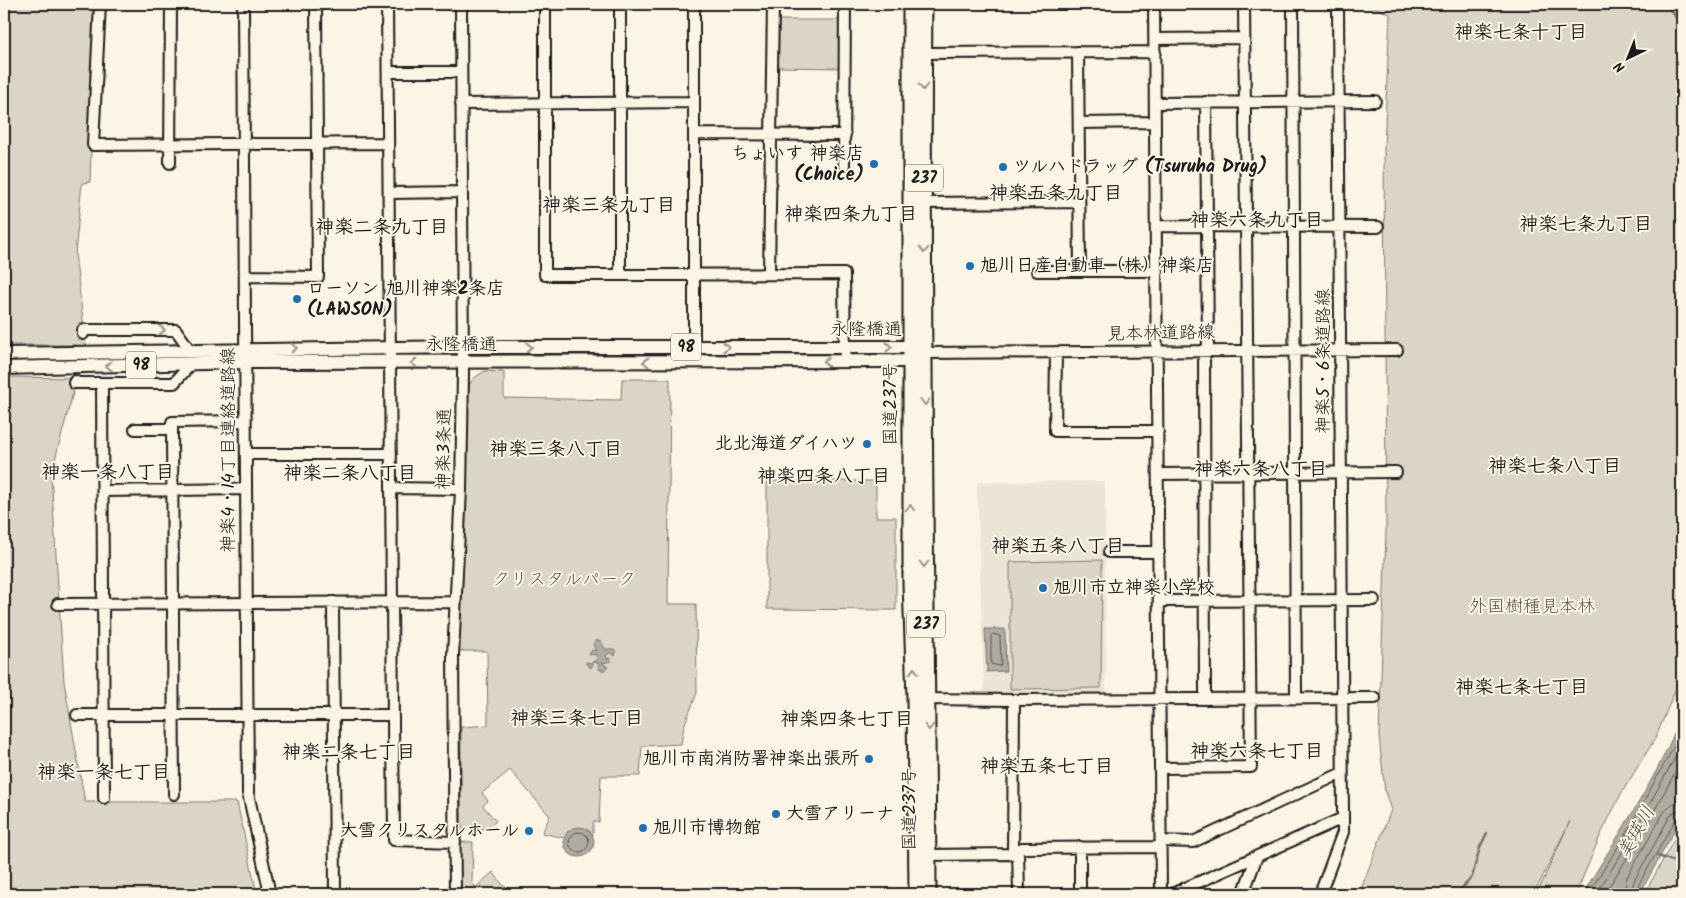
<svg xmlns="http://www.w3.org/2000/svg" width="1686" height="898" viewBox="0 0 1686 898" font-family="Kalam,'Klee One',sans-serif">
  <rect width="100%" height="100%" fill="#fcf5e5"/>
  <filter id="ink" filterUnits="userSpaceOnUse"><feTurbulence type="fractalNoise" baseFrequency=".02" numOctaves="2"/><feDisplacementMap in="SourceGraphic" scale="10" xChannelSelector="R" yChannelSelector="G"/><feConvolveMatrix kernelMatrix="1 2 1 2 8 2 1 2 1" color-interpolation-filters="sRGB"/></filter>
  <g filter="url(#ink)">
    <path fill="#ebe5d6" d="M1105,481L1106,693H984L977,482Z"/>
    <path fill="#dbd5c8" stroke="#7c7872" d="M4,4H96L90,182L82,183L75,254L86,345H4Z
      M1366,4H1682V673L1656,737L1621,794L1600,836L1576,894H1537L1570,821L1534,894H1359L1391,810L1385,792L1379,736L1386,530L1384,146L1390,14Z
      M779,20H841V68L778,67Z
      M485,371L504,372V398L621,400L622,379H670L668,604H696L697,693L684,726L681,744L642,746L640,776H601L599,822H593V835L585,828L568,831L565,838L542,833L550,816L510,770L482,793L488,801L483,806L496,821L486,829L461,828V727L488,725L487,651H459L460,581L469,385L474,378Z
      M4,377L77,378L51,474L64,682L85,802H237L257,894H4Z
      M767,481H876V517H896V610L767,609Z
      M1102,560L1101,688L1010,689V562Z
      M1682,825V894H1647V889Z
      M460,842H473L472,883L476,887L493,872L510,894H460Z"/>
    <path fill="#b0aba1" stroke="#75726c" d="M985,629H1005L1006,671L987,672Z
      M597,640L601,641L605,649H614L616,652L615,656L610,653L606,655L607,659L610,658L612,661L602,663L608,667L603,671L599,669L598,663L594,662L591,668L586,664V662L591,663L596,660L597,655L589,654L592,650L596,651L593,644Z
      M1682,713V817L1644,886L1642,894H1583C1617,835 1659,778 1682,713Z
      M564 842a15 15 0 1 1 30 0a15 15 0 1 1-30 0Z"/>
    <g fill="none" stroke-linecap="round" stroke-linejoin="round">
      <path stroke="#575551" stroke-width="1" d="M993,634L1000,636L1001,664L999,666L991,664V636Z
        M569 842a10 10 0 1 1 20 0a10 10 0 1 1-20 0Z
        M1588,894L1623,839L1677,741L1682,728
        M1596,894L1628,843L1682,745
        M1604,894L1635,846L1682,760
        M1624,894L1627,877L1664,812L1672,804L1682,802
        M1631,894L1634,881L1670,816L1676,811L1682,809
        M1638,894L1639,884L1676,819L1682,816"/>
      <path stroke="#75726c" stroke-width="2.5" d="M1666,4L1682,25
        M1658,856L1682,864
        M1457,894L1472,877L1480,847L1487,833"/>
      <path stroke="#dad4c7" stroke-width="10" stroke-dasharray="10 5" stroke-linecap="butt" d="M75,381L83,334"/>
      <defs>
        <path id="minor" d="M100,4L93,145L388,143
          M243,4L248,793L270,894
          M387,4L394,840L455,842
          M545,4V275L844,274L845,362
          M620,4V275
          M694,4V362
          M1154,4L1161,894
          M1293,4L1296,698
          M1155,39L1244,38
          M1078,52L1080,271
          M918,53L1155,52
          M388,72H461
          M1206,102L1208,350
          M1155,103L1375,101
          M461,104L694,102
          M1079,123L1155,122
          M694,134L845,135
          M170,163L171,4
          M844,165L845,4
          M390,193L462,192
          M919,203L1079,202
          M1156,226L1378,227
          M1037,271H1157
          M769,274L773,4
          M245,276L318,277L316,4
          M83,334V330H176L190,350
          M1204,350L1205,699
          M1056,352L1055,431H1158
          M925,353L1397,350
          M75,381L74,383H174L191,364
          M102,383L104,798
          M135,429H172L174,794
          M172,429V422L245,421
          M246,454H391
          M1158,474L1396,472
          M391,488L461,489
          M104,491L246,489
          M1109,552H1159
          M1159,601L1374,600
          M333,602L335,894
          M58,604L455,602
          M921,699L1014,700L1375,698
          M77,715H393
          M1160,768L1251,767L1244,4
          M1161,841L1193,842L1342,773
          M1080,847V894
          M1018,850L1019,894
          M1013,854L1014,700
          M928,855L1013,854L1022,848L1161,847
          M455,894L453,656L461,489L463,375L461,4
          M1172,894L1343,818
          M1243,894L1257,856
          M1320,894L1343,832V818L1338,4"/>
        <path id="major" d="M4,354L463,347H910L920,351
          M4,368L245,362L910,361L918,357"/>
        <path id="highway" d="M911,4V583L915,698L917,894
          M924,4C921,301 927,597 928,894"/>
      </defs>
      <use href="#minor" stroke="#1c1c1c" stroke-width="14"/>
      <use href="#major" stroke="#1c1c1c" stroke-width="16"/>
      <use href="#highway" stroke="#1c1c1c" stroke-width="19"/>
      <use href="#minor" stroke="#fcf5e5" stroke-width="10"/>
      <use href="#major" stroke="#fcf5e5" stroke-width="12"/>
      <use href="#highway" stroke="#fcf5e5" stroke-width="15"/>
    </g>
    <defs><path id="oneway-chevron" d="M-2-3.5L2.5 0L-2 3.5" fill="none" stroke-width="1.6" stroke-linecap="round" stroke-linejoin="round" transform="scale(1.25)"/></defs>
    <g stroke="#97938b">
      <use href="#oneway-chevron" transform="translate(923 87) rotate(90)"/>
      <use href="#oneway-chevron" transform="translate(924 250) rotate(90)"/>
      <use href="#oneway-chevron" transform="translate(162 330)"/>
      <use href="#oneway-chevron" transform="translate(529 347)"/>
      <use href="#oneway-chevron" transform="translate(726 347)"/>
      <use href="#oneway-chevron" transform="translate(889 347)"/>
      <use href="#oneway-chevron" transform="translate(294 348)"/>
      <use href="#oneway-chevron" transform="translate(646 362) rotate(180)"/>
      <use href="#oneway-chevron" transform="translate(826 362) rotate(-180)"/>
      <use href="#oneway-chevron" transform="translate(414 363) rotate(-180)"/>
      <use href="#oneway-chevron" transform="translate(109 366) rotate(178)"/>
      <use href="#oneway-chevron" transform="translate(925 402) rotate(90)"/>
      <use href="#oneway-chevron" transform="translate(910 508) rotate(-90)"/>
      <use href="#oneway-chevron" transform="translate(924 564) rotate(90)"/>
      <use href="#oneway-chevron" transform="translate(914 671) rotate(-92)"/>
      <use href="#oneway-chevron" transform="translate(929 727) rotate(90)"/>
    </g>
  </g>
  <g fill="#1f6fb2" stroke="#fcf5e5" stroke-width="2">
    <circle cx="874" cy="164" r="5"/>
    <circle cx="1003" cy="167" r="5"/>
    <circle cx="970" cy="266" r="5"/>
    <circle cx="297" cy="299" r="5"/>
    <circle cx="867" cy="444" r="5"/>
    <circle cx="1043" cy="588" r="5"/>
    <circle cx="869" cy="759" r="5"/>
    <circle cx="776" cy="814" r="5"/>
    <circle cx="643" cy="828" r="5"/>
    <circle cx="529" cy="831" r="5"/>
  </g>
  <g text-anchor="middle" dominant-baseline="central" stroke-width="4" stroke-linejoin="round" paint-order="stroke">
    <g fill="#fcf5e5" stroke="#5f5d58" stroke-width="1">
      <rect x="905" y="164.5" width="38" height="27" rx="4"/>
      <rect x="671" y="333.5" width="30" height="27" rx="4"/>
      <rect x="126" y="351.5" width="30" height="27" rx="4"/>
      <rect x="907" y="610.5" width="38" height="27" rx="4"/>
    </g>
    <g font-size="16" font-weight="bold" fill="#1c1c1c">
      <text x="924" y="178">237</text>
      <text x="686" y="347">98</text>
      <text x="141" y="365">98</text>
      <text x="926" y="624">237</text>
    </g>
    <g font-size="18" font-weight="bold" fill="#1c1c1c" stroke="#fcf5e5" text-anchor="start">
      <text x="864" y="154" text-anchor="end">ちょいす 神楽店<tspan x="864" dy="21">(Choice)</tspan></text>
      <text x="1013" y="167">ツルハドラッグ (Tsuruha Drug)</text>
      <text x="980" y="266">旭川日産自動車（株）神楽店</text>
      <text x="307" y="289">ローソン 旭川神楽2条店<tspan x="307" dy="21">(LAWSON)</tspan></text>
      <text x="857" y="444" text-anchor="end">北北海道ダイハツ</text>
      <text x="1053" y="588">旭川市立神楽小学校</text>
      <text x="859" y="759" text-anchor="end">旭川市南消防署神楽出張所</text>
      <text x="786" y="814">大雪アリーナ</text>
      <text x="653" y="828">旭川市博物館</text>
      <text x="519" y="831" text-anchor="end">大雪クリスタルホール</text>
    </g>
    <g font-size="18" fill="#1c1c1c" stroke="#fcf5e5">
      <text x="866" y="330">永隆橋通</text>
      <text transform="translate(1161 334) rotate(-1)">見本林道路線</text>
      <text x="461" y="345">永隆橋通</text>
      <text transform="translate(1324 361) rotate(-90)">神楽5・6条道路線</text>
      <text transform="translate(891 404) rotate(-90)">国道237号</text>
      <text transform="translate(445 449) rotate(-89)">神楽3条通</text>
      <text transform="translate(229 450) rotate(-90)">神楽4・14丁目連絡道路線</text>
      <text transform="translate(910 809) rotate(-90)">国道237号</text>
    </g>
    <g font-size="18" fill="#555450" stroke="#fcf5e5">
      <text x="564" y="580">クリスタルパーク</text>
      <text x="1532" y="607">外国樹種見本林</text>
    </g>
    <g font-size="19" font-weight="bold" fill="#1c1c1c" stroke="#fcf5e5">
      <text x="1521" y="33">神楽七条十丁目</text>
      <text x="1056" y="194">神楽五条九丁目</text>
      <text x="609" y="206">神楽三条九丁目</text>
      <text x="851" y="215">神楽四条九丁目</text>
      <text x="1257" y="221">神楽六条九丁目</text>
      <text x="1586" y="225">神楽七条九丁目</text>
      <text x="382" y="228">神楽二条九丁目</text>
      <text x="556" y="450">神楽三条八丁目</text>
      <text x="1555" y="467">神楽七条八丁目</text>
      <text x="1261" y="470">神楽六条八丁目</text>
      <text x="108" y="473">神楽一条八丁目</text>
      <text x="350" y="474">神楽二条八丁目</text>
      <text x="824" y="477">神楽四条八丁目</text>
      <text x="1058" y="547">神楽五条八丁目</text>
      <text x="1522" y="688">神楽七条七丁目</text>
      <text x="577" y="719">神楽三条七丁目</text>
      <text x="847" y="720">神楽四条七丁目</text>
      <text x="1257" y="752">神楽六条七丁目</text>
      <text x="349" y="753">神楽二条七丁目</text>
      <text x="1047" y="767">神楽五条七丁目</text>
      <text x="104" y="773">神楽一条七丁目</text>
    </g>
    <g font-size="19" font-style="italic" fill="#575551" stroke="#fcf5e5">
      <text transform="translate(1637 833) rotate(-61)">美瑛川</text>
    </g>
  </g>
  <rect width="1686" height="898" fill="none" stroke="#fcf5e5" stroke-width="20"/>
  <rect x="10" y="10" width="1666" height="878" fill="none" stroke="#1c1c1c" stroke-width="2" filter="url(#ink)"/>
  <g transform="translate(1628 58) rotate(223)" stroke="#fcf5e5" stroke-width="4" paint-order="stroke">
  <path d="M0-4L9 19L0 12L-9 19Z" fill="#1c1c1c"/>
  <text y="-8" font-size="14" font-weight="bold" text-anchor="middle" fill="#1c1c1c">N</text>
  </g>
</svg>
